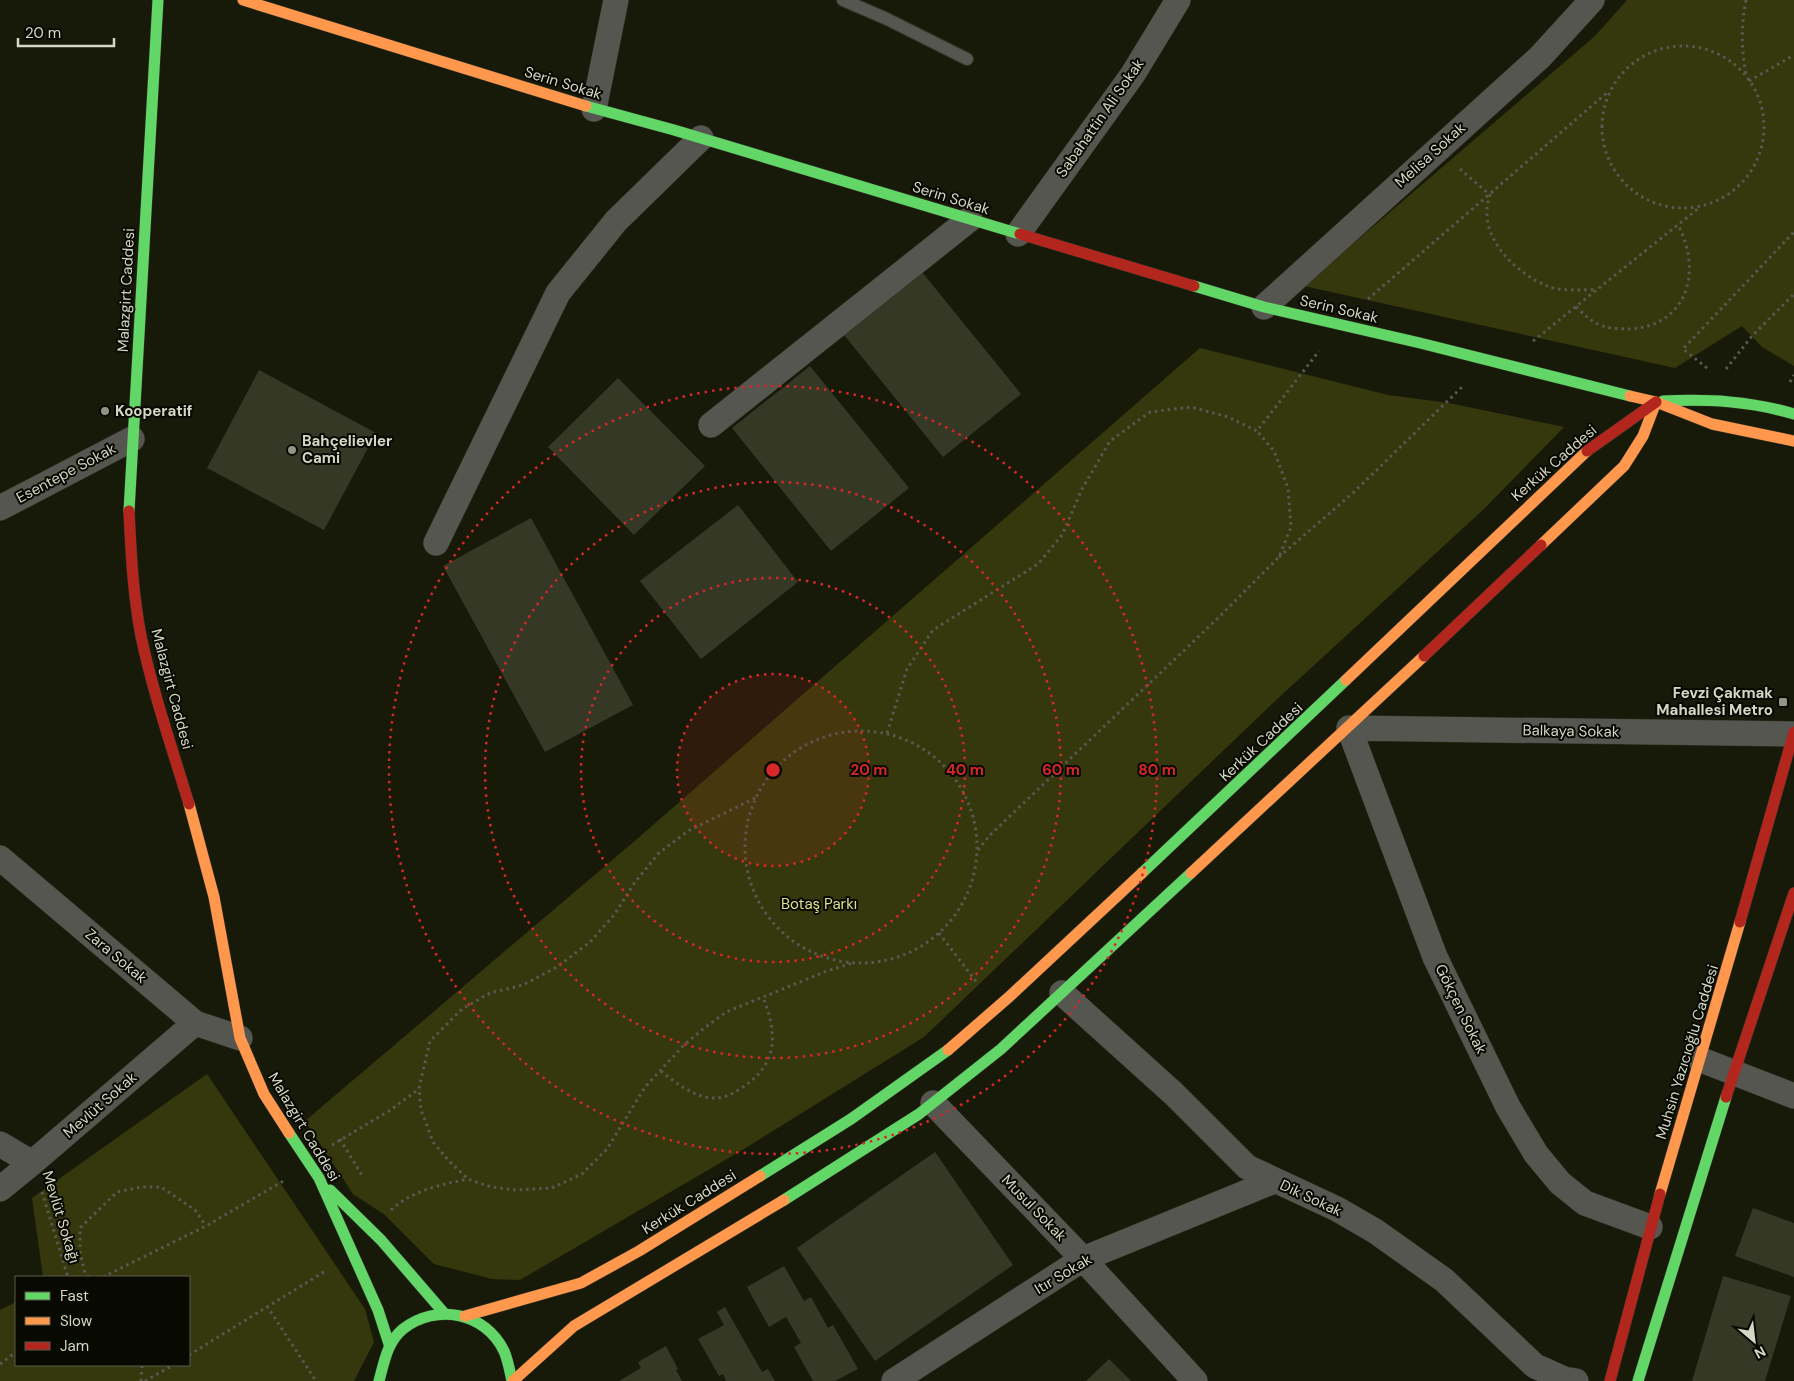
<svg xmlns="http://www.w3.org/2000/svg" width="1794" height="1381" viewBox="0 0 1794 1381" font-family="'DM Sans',sans-serif">
  <rect width="100%" height="100%" fill="#181a09"/>
  <path fill="#35380c" d="M1627,0H1794V366L1762,347L1742,326L1675,368L1304,286L1595,36Z
    M1200,348L1388,395L1449,403L1564,427L1485,508L1273,703L924,1037L744,1149L520,1280L492,1279L434,1264L385,1215L353,1194L305,1121L637,839Z
    M207,1074L365,1309L374,1342L354,1381H0V1310L16,1302V1365H189V1277H43L32,1198Z"/>
  <path fill="#363826" d="M922,272L1021,394L943,457L844,335Z
    M810,366L909,488L831,551L732,428Z
    M259,370L376,433L324,530L207,468Z
    M618,378L705,466L634,535L548,447Z
    M738,505L798,582L701,659L640,581Z
    M531,518L633,705L545,752L443,566Z
    M935,1152L1013,1265L875,1361L797,1248Z
    M1753,1208L1794,1223V1277L1735,1256Z
    M784,1266L804,1301L811,1297L828,1328L833,1325L858,1369L835,1381H813L794,1347L801,1343L786,1317L769,1327L747,1287Z
    M1723,1276L1791,1296L1765,1381H1692Z
    M725,1307L762,1372L768,1369L775,1381H726L723,1374L719,1376L698,1339L724,1325L717,1312Z
    M666,1346L678,1369L676,1370L682,1381H619L641,1368L638,1362Z
    M1109,1359L1131,1381H1086Z"/>
  <g fill="none" stroke-linecap="round" stroke-linejoin="round">
    <defs>
      <path id="lane" d="M843,0L887,19L967,59"/>
      <path id="street" d="M594,109L616,0
        M1018,234L1133,74L1178,0
        M1264,307L1540,57L1592,0
        M711,425L970,219
        M0,508L132,439
        M436,543L558,293L616,221L701,138
        M0,858L195,1023L240,1038
        M1062,993L1174,1094L1247,1167L1337,1209L1375,1231L1444,1280L1535,1366L1564,1379L1576,1381
        M1699,1059L1794,1096
        M933,1103L1083,1259L1195,1381
        M0,1144L32,1163L195,1023
        M0,1189L32,1163
        M1650,1227L1585,1203L1560,1183L1536,1154L1508,1107L1435,957L1349,728L1793,734
        M894,1381L1083,1259L1274,1181"/>
      <path id="fast" d="M586,106L674,130L1020,234
        M1194,286L1264,307L1420,343L1630,396
        M1663,401C1709,399 1750,401 1794,414
        M129,511L158,0
        M1142,873L1346,680
        M289,1133L319,1178L378,1310L389,1344
        M760,1176L851,1119L948,1050
        M330,1190L381,1240L444,1313
        M784,1200L919,1114L1001,1049L1191,873
        M379,1381C384,1363 387,1342 403,1329C436,1303 485,1312 504,1351C508,1360 510,1372 512,1381
        M1638,1381L1726,1097"/>
      <path id="slow" d="M243,0L586,106
        M1630,396L1656,402L1712,424L1794,441
        M1541,545L1624,466L1643,436L1656,402
        M1346,680L1587,451
        M189,804L214,897L240,1038L264,1094L289,1133
        M1191,873L1424,656
        M948,1050L1009,997L1142,873
        M1660,1194L1740,922
        M465,1316L581,1283L639,1251L760,1176
        M513,1381L574,1326L784,1200"/>
      <path id="jam" d="M1020,234L1194,286
        M1587,451L1656,402
        M129,511C131,553 133,595 141,636C153,693 172,748 189,804
        M1424,656L1541,545
        M1740,922L1794,732
        M1726,1097L1794,893
        M1610,1381L1660,1194"/>
    </defs>
    <use href="#lane" stroke="#313325" stroke-width="14"/>
    <use href="#street" stroke="#313325" stroke-width="26"/>
    <use href="#fast" stroke="#313325" stroke-width="12"/>
    <use href="#slow" stroke="#313325" stroke-width="12"/>
    <use href="#jam" stroke="#313325" stroke-width="12"/>
    <path stroke="#585951" stroke-width="3" stroke-dasharray="2.5 4" stroke-linecap="butt" d="M1746,0C1741,25 1741,48 1746,74
      M1602 127a81 81 0 1 1 162 0a81 81 0 1 1-162 0Z
      M1749,81L1794,55
      M1460,169L1490,195C1476,234 1512,271 1547,286C1560,292 1582,289 1597,290
      M1368,299L1609,91
      M1576,307C1582,312 1587,318 1594,322C1603,328 1617,329 1628,329C1687,327 1703,272 1678,225
      M1533,341L1700,207
      M1707,368L1683,349L1794,232
      M1726,369L1752,336L1794,294
      M1790,382L1794,375
      M1279,557L1354,492L1463,386
      M745 847a116 116 0 1 1 232 0a116 116 0 1 1-232 0Z
      M887,733L907,669L933,630L1038,564L1062,535L1082,489L1110,441L1150,412L1191,407L1228,417L1257,431L1319,351
      M755,798L688,831L659,853L635,882L614,915L590,942L557,967L523,985L490,993L462,1009L430,1041L419,1088L421,1110L433,1142L449,1161L468,1179L491,1187L516,1190L552,1188L582,1174L607,1149L645,1087L683,1046L703,1029L726,1012L827,971L852,963
      M978,850L990,835L1216,620L1279,557L1291,527L1288,488L1274,451L1257,431
      M939,933L978,984
      M661,1071C676,1083 694,1098 715,1098C725,1098 734,1093 743,1087C779,1063 777,1033 763,997
      M340,1139L363,1177
      M332,1145L389,1111L419,1089
      M42,1192L68,1277
      M391,1210C413,1190 440,1185 468,1179
      M89,1277L85,1274L80,1252V1228L117,1192L141,1187H161L195,1210L206,1226
      M103,1277L206,1226L285,1180
      M267,1306L316,1381
      M189,1355L327,1270
      M0,1364L16,1352
      M141,1381L142,1365
      M145,1381L173,1365"/>
    <use href="#lane" stroke="#555650" stroke-width="12"/>
    <use href="#street" stroke="#555650" stroke-width="25"/>
    <use href="#fast" stroke="#63d668" stroke-width="11"/>
    <use href="#slow" stroke="#ff974d" stroke-width="11"/>
    <use href="#jam" stroke="#b3261e" stroke-width="11"/>
  </g>
  <circle cx="773" cy="770" r="96" fill="#d62828" fill-opacity=".12"/>
  <g fill="none" stroke="#d62828" stroke-width="2.5" stroke-dasharray="2.5 5">
    <circle cx="773" cy="770" r="96"/>
    <circle cx="773" cy="770" r="192"/>
    <circle cx="773" cy="770" r="288"/>
    <circle cx="773" cy="770" r="384"/>
  </g>
  <g fill="#929583" stroke="#080901" stroke-width="2">
    <circle cx="105" cy="411" r="5"/>
    <circle cx="292" cy="450" r="5"/>
    <rect x="1778" y="697" width="10" height="10" rx="2.5"/>
  </g>
  <g text-anchor="middle" dominant-baseline="central" stroke-width="4" stroke-linejoin="round" paint-order="stroke">
    <g font-size="15" fill="#d4d7c5" stroke="#080901">
      <text transform="translate(563 83) rotate(17)">Serin Sokak</text>
      <text transform="translate(1100 118) rotate(-55)">Sabahattin Ali Sokak</text>
      <text transform="translate(1430 155) rotate(-42)">Melisa Sokak</text>
      <text transform="translate(951 198) rotate(17)">Serin Sokak</text>
      <text transform="translate(126 290) rotate(-87)">Malazgirt Caddesi</text>
      <text transform="translate(1339 309) rotate(13)">Serin Sokak</text>
      <text transform="translate(1554 463) rotate(-41)">Kerkük Caddesi</text>
      <text transform="translate(66 473) rotate(-28)">Esentepe Sokak</text>
      <text transform="translate(172 689) rotate(75)">Malazgirt Caddesi</text>
      <text transform="translate(1571 731) rotate(1)">Balkaya Sokak</text>
      <text transform="translate(1261 742) rotate(-43)">Kerkük Caddesi</text>
      <text transform="translate(116 956) rotate(40)">Zara Sokak</text>
      <text transform="translate(1461 1009) rotate(64)">Gökçen Sokak</text>
      <text transform="translate(1687 1052) rotate(-73)">Muhsin Yazıcıoğlu Caddesi</text>
      <text transform="translate(100 1105) rotate(-41)">Mevlüt Sokak</text>
      <text transform="translate(304 1127) rotate(59)">Malazgirt Caddesi</text>
      <text transform="translate(1311 1198) rotate(25)">Dik Sokak</text>
      <text transform="translate(689 1202) rotate(-32)">Kerkük Caddesi</text>
      <text transform="translate(1034 1208) rotate(46)">Musul Sokak</text>
      <text transform="translate(61 1217) rotate(73)">Mevlüt Sokağı</text>
      <text transform="translate(1063 1274) rotate(-31)">Itır Sokak</text>
    </g>
    <g font-size="15" font-weight="bold" fill="#d4d7c5" stroke="#080901" text-anchor="start">
      <text x="115" y="411">Kooperatif</text>
      <text x="302" y="441">Bahçelievler<tspan x="302" dy="17">Cami</tspan></text>
      <text x="1773" y="693" text-anchor="end">Fevzi Çakmak<tspan x="1773" dy="17">Mahallesi Metro</tspan></text>
    </g>
    <g font-size="15" fill="#d9e28f" stroke="#080901">
      <text x="819" y="904">Botaş Parkı</text>
    </g>
  </g>
  <circle cx="773" cy="770" r="8" fill="#d62828" stroke="#080901" stroke-width="2.5"/>
  <g font-size="15" text-anchor="middle" font-weight="bold" fill="#d62828" stroke="#080901" stroke-width="4" stroke-linejoin="round" paint-order="stroke">
    <text x="869" y="775">20 m</text>
    <text x="965" y="775">40 m</text>
    <text x="1061" y="775">60 m</text>
    <text x="1157" y="775">80 m</text>
  </g>
  <rect x="15" y="1276" width="175" height="90" fill="#080901" stroke="#5a5b4f"/>
  <rect x="25" y="1292" width="25" height="8" fill="#63d668" stroke="#5a5b4f"/>
  <text x="60" y="1301" font-size="15" fill="#d4d7c5">Fast</text>
  <rect x="25" y="1317" width="25" height="8" fill="#ff974d" stroke="#5a5b4f"/>
  <text x="60" y="1326" font-size="15" fill="#d4d7c5">Slow</text>
  <rect x="25" y="1342" width="25" height="8" fill="#b3261e" stroke="#5a5b4f"/>
  <text x="60" y="1351" font-size="15" fill="#d4d7c5">Jam</text>
  <g transform="translate(1754 1341) rotate(152)" stroke="#080901" stroke-width="4" paint-order="stroke">
  <path d="M0-4L9 19L0 12L-9 19Z" fill="#d4d7c5"/>
  <text y="-8" font-size="14" font-weight="bold" text-anchor="middle" fill="#d4d7c5">N</text>
  </g>
  <path d="M18 38v8h96v-8" fill="none" stroke="#d4d7c5" stroke-width="2.5"/>
  <text x="25" y="38" font-size="15" fill="#d4d7c5" stroke="#080901" stroke-width="4" paint-order="stroke">20 m</text>
</svg>
